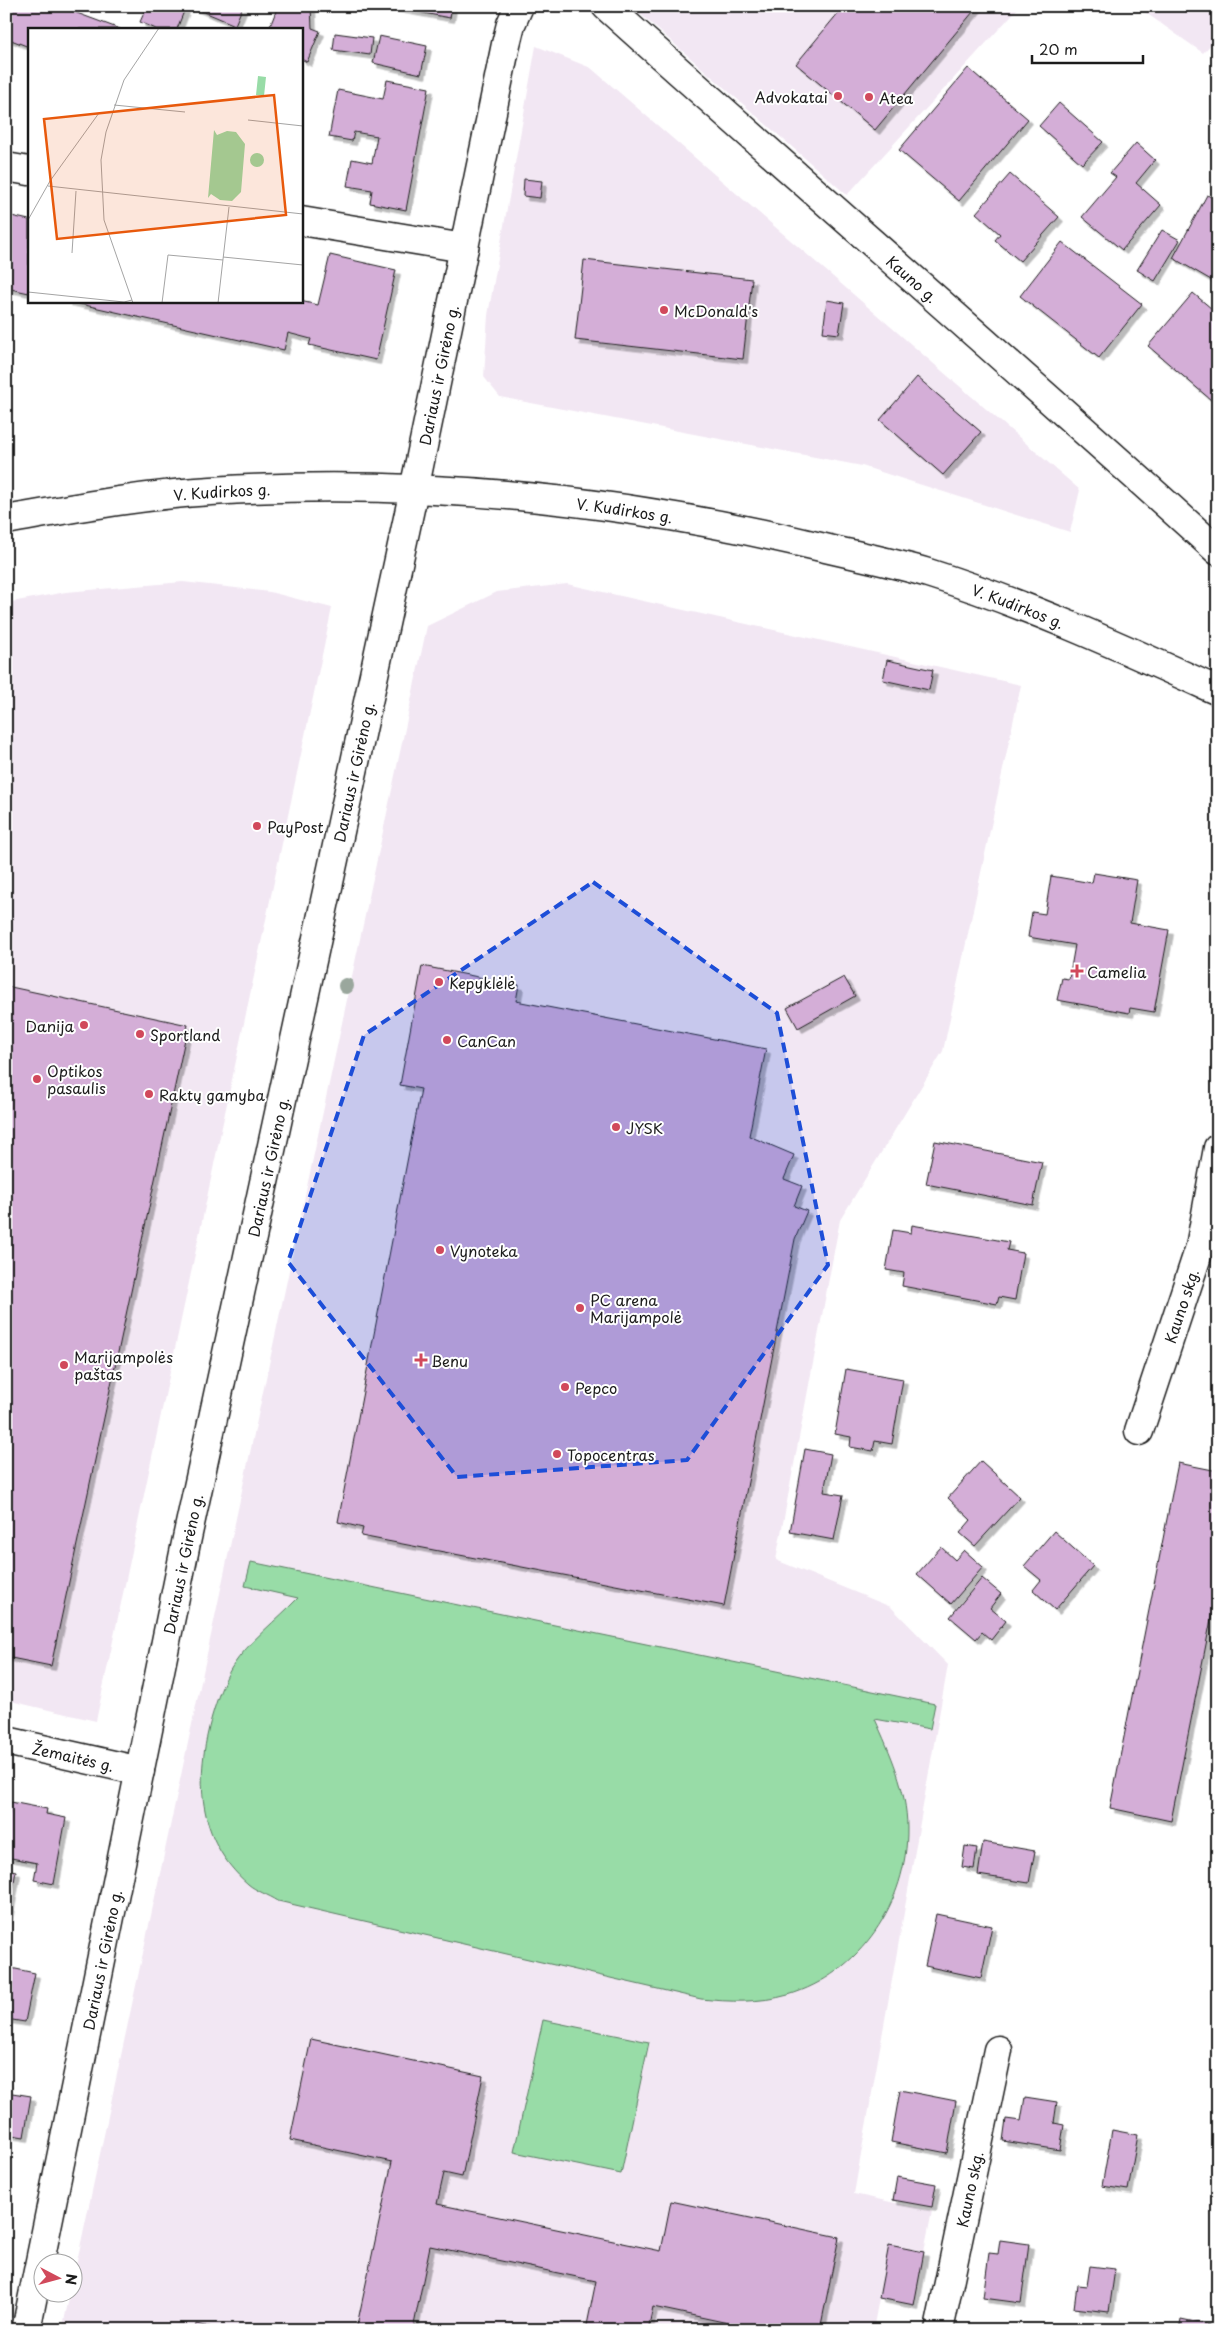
<svg xmlns="http://www.w3.org/2000/svg" width="1224" height="2336" viewBox="0 0 1224 2336" font-family="'Playpen Sans',sans-serif">
  <defs>
    <filter id="shadow"><feDropShadow dx="4.5" dy="4.5" stdDeviation="0" flood-color="#0004"/></filter>
  </defs>
  <rect width="100%" height="100%" fill="#fff"/>
  <filter id="ink" filterUnits="userSpaceOnUse"><feTurbulence type="fractalNoise" baseFrequency=".02" numOctaves="2"/><feDisplacementMap in="SourceGraphic" scale="10" xChannelSelector="R" yChannelSelector="G"/><feConvolveMatrix kernelMatrix="1 2 1 2 8 2 1 2 1" color-interpolation-filters="sRGB"/></filter>
  <g filter="url(#ink)">
    <path fill="#f2e7f3" d="M631,6H1020L847,195Z
      M1136,6H1218V37L1203,53Z
      M536,46L591,68L1080,490L1070,532L862,466L500,397L484,377L488,315Z
      M183,582L270,592L332,608L96,1721L6,1700V603L66,592Z
      M567,584L1021,685L943,1051L840,1220L776,1560L891,1607L948,1665L854,2194L932,2211L924,2252L889,2245L873,2330H62L70,2294H72L73,2280L427,626L497,592Z"/>
    <path fill="#98dca7" stroke="#5a7c62" d="M251,1562L935,1704L930,1729L875,1719C890,1753 907,1789 907,1828C908,1902 860,1974 788,1995C760,2003 729,2002 701,1999L278,1901C269,1895 256,1891 248,1884C196,1839 195,1776 212,1716C217,1699 223,1682 232,1667C249,1641 277,1620 298,1598L245,1586Z
      M543,2020L649,2042L621,2174L514,2152Z"/>
    <path fill="#d4aed7" stroke="#1c1c1c" filter="url(#shadow)" d="M6,6H58L120,29H29V47L6,38Z
      M147,6H186L177,29H156L140,22Z
      M190,6H243L235,25Z
      M278,6H311L312,28L320,31L307,62L301,59V29H269Z
      M385,6H452L450,18Z
      M844,6H978L875,130L796,64Z
      M335,33L372,38L370,55L333,50Z
      M379,36L427,46L421,74L373,63Z
      M968,68L1028,119L959,201L899,150Z
      M387,80L429,88L406,210L370,203L372,190L347,186L352,159L372,163L377,136L354,132L352,141L329,137L338,90L383,99Z
      M1059,103L1103,142L1082,164L1039,126Z
      M1136,143L1155,160L1136,183L1161,205L1122,250L1082,217L1116,177L1110,173Z
      M1010,174L1059,217L1020,261L995,240L1000,234L976,213Z
      M524,179L542,181L540,198L523,196Z
      M1207,195L1218,200V269L1211,280L1173,258Z
      M7,215L29,220V293L6,288Z
      M1162,230L1180,240L1155,281L1137,270Z
      M1062,242L1142,304L1099,358L1020,296Z
      M330,255L396,270L376,360L309,345L311,339L288,333L284,350L67,301H300L318,305Z
      M584,260L752,279L743,359L575,340Z
      M1193,293L1218,314V406L1148,346Z
      M827,300L844,303L839,334L823,332Z
      M917,377L981,432L943,475L880,420Z
      M887,660L933,670L929,690L883,680Z
      M1094,873L1137,880L1130,923L1169,930L1154,1012L1130,1008L1129,1013L1057,1000L1062,978L1069,979L1075,945L1028,937L1032,912L1045,914L1051,876L1092,883Z
      M422,966L519,985L516,1001L766,1049L749,1136L794,1155L784,1179L802,1186L794,1206L807,1211L795,1239L724,1606L361,1536L363,1528L338,1522L421,1089L400,1085Z
      M844,977L855,996L798,1028L787,1008Z
      M6,986L188,1025L51,1666L6,1657Z
      M935,1141L1042,1162L1033,1205L926,1184Z
      M912,1225L1009,1242L1007,1250L1023,1253L1015,1300L999,1297L997,1304L902,1286L904,1273L886,1270L893,1230L911,1233Z
      M846,1369L903,1379L892,1444L875,1441L873,1451L850,1447L851,1437L835,1434Z
      M805,1449L831,1454L824,1492L843,1495L834,1540L790,1532Z
      M981,1461L1020,1497L975,1546L960,1533L971,1520L948,1498Z
      M1178,1463L1218,1471V1584L1171,1821L1110,1808Z
      M1054,1531L1093,1566L1055,1610L1033,1590L1041,1580L1024,1566Z
      M941,1547L955,1560L964,1550L983,1567L951,1604L917,1574Z
      M982,1578L1001,1594L990,1608L1006,1621L991,1640L982,1632L976,1639L950,1617Z
      M11,1802L47,1809L46,1814L66,1818L54,1884L34,1880L37,1863L6,1857V1829Z
      M983,1842L1035,1851L1029,1883L978,1875Z
      M965,1846L977,1848L974,1869L962,1867Z
      M6,1869L16,1871L6,1926Z
      M936,1914L992,1926L981,1978L925,1966Z
      M6,1967L35,1973L25,2022L6,2019Z
      M311,2039L483,2076L462,2177L444,2173L437,2204L661,2251L671,2201L839,2237L820,2330H761L653,2307L648,2330H586L596,2281L430,2246L413,2330H356L392,2162L290,2140Z
      M900,2090L956,2101L947,2153L891,2142Z
      M6,2092L31,2096L24,2137L6,2134Z
      M1025,2097L1057,2102L1054,2123L1064,2125L1060,2150L1003,2141L1006,2119L1021,2121Z
      M1112,2130L1138,2135L1128,2190L1102,2186Z
      M897,2177L936,2184L932,2207L893,2200Z
      M1000,2240L1029,2244L1021,2303L983,2298L989,2253L998,2254Z
      M889,2245L924,2252L914,2305L879,2298Z
      M1090,2266L1115,2269L1109,2312L1074,2308L1077,2285L1087,2286Z
      M1218,2312V2330H1179L1181,2319L1214,2326Z
      M196,2324L223,2330H195Z"/>
    <g fill="none" stroke-linecap="round" stroke-linejoin="round">
      <defs>
        <g id="street">
          <path id="s1" d="M606,6C809,189 1016,367 1218,551"/>
          <path d="M6,167L29,171"/>
          <path d="M301,221L464,248"/>
          <path id="s2" d="M1139,1431L1200,1247L1218,1148"/>
          <path id="s3" d="M6,1741L140,1771"/>
          <path id="s4" d="M939,2330L998,2050"/>
        </g>
        <g id="secondary">
          <path id="s5" d="M6,520C74,508 142,495 211,491C417,478 624,499 825,548C859,556 894,563 928,573C1027,604 1123,648 1218,691"/>
          <path id="s6" d="M26,2330L187,1538L414,490L506,44L511,24L519,6"/>
        </g>
      </defs>
      <use href="#street" stroke="#1c1c1c" stroke-width="31"/>
      <use href="#secondary" stroke="#1c1c1c" stroke-width="31"/>
      <use href="#street" stroke="#fff" stroke-width="28"/>
      <use href="#secondary" stroke="#fff" stroke-width="28"/>
    </g>
    <circle fill="#9aa79d" cx="346" cy="986" r="8"/>
  </g>
  <path fill="#1d4ed8" fill-opacity="0.2" stroke="#1d4ed8" stroke-width="4" stroke-dasharray="10 6" stroke-linejoin="round" d="M593,882L777,1013L828,1265L687,1460L457,1477L288,1262L364,1035Z"/>
  <g fill="#d1495b" stroke="#fff" stroke-width="2">
    <circle cx="838" cy="96" r="5"/>
    <circle cx="869" cy="97" r="5"/>
    <circle cx="664" cy="310" r="5"/>
    <circle cx="257" cy="826" r="5"/>
    <path d="M1074.5 963.5h5v5h5v5h-5v5h-5v-5h-5v-5h5z"/>
    <circle cx="439" cy="982" r="5"/>
    <circle cx="84" cy="1025" r="5"/>
    <circle cx="140" cy="1034" r="5"/>
    <circle cx="447" cy="1040" r="5"/>
    <circle cx="37" cy="1079" r="5"/>
    <circle cx="149" cy="1094" r="5"/>
    <circle cx="616" cy="1127" r="5"/>
    <circle cx="440" cy="1250" r="5"/>
    <circle cx="580" cy="1308" r="5"/>
    <path d="M418.5 1352.5h5v5h5v5h-5v5h-5v-5h-5v-5h5z"/>
    <circle cx="64" cy="1365" r="5"/>
    <circle cx="565" cy="1387" r="5"/>
    <circle cx="557" cy="1454" r="5"/>
  </g>
  <g text-anchor="middle" dominant-baseline="central" stroke-width="4" stroke-linejoin="round" paint-order="stroke">
    <g font-size="15" fill="#1c1c1c" stroke="#fff" text-anchor="start">
      <text x="828" y="96" text-anchor="end">Advokatai</text>
      <text x="879" y="97">Atea</text>
      <text x="674" y="310">McDonald's</text>
      <text x="267" y="826">PayPost</text>
      <text x="1087" y="971">Camelia</text>
      <text x="449" y="982">Kepyklėlė</text>
      <text x="74" y="1025" text-anchor="end">Danija</text>
      <text x="150" y="1034">Sportland</text>
      <text x="457" y="1040">CanCan</text>
      <text x="47" y="1070">Optikos<tspan x="47" dy="17">pasaulis</tspan></text>
      <text x="159" y="1094">Raktų gamyba</text>
      <text x="626" y="1127">JYSK</text>
      <text x="450" y="1250">Vynoteka</text>
      <text x="590" y="1299">PC arena<tspan x="590" dy="17">Marijampolė</tspan></text>
      <text x="74" y="1356">Marijampolės<tspan x="74" dy="17">paštas</tspan></text>
      <text x="431" y="1360">Benu</text>
      <text x="575" y="1387">Pepco</text>
      <text x="567" y="1454">Topocentras</text>
    </g>
    <g font-size="15" fill="#1c1c1c" stroke="#fff">
      <text stroke="none"><textPath href="#s1" startOffset="410">Kauno g.</textPath></text>
      <text stroke="none"><textPath href="#s6" startOffset="1998">Dariaus ir Girėno g.</textPath></text>
      <text stroke="none"><textPath href="#s5" startOffset="218">V. Kudirkos g.</textPath></text>
      <text stroke="none"><textPath href="#s5" startOffset="622">V. Kudirkos g.</textPath></text>
      <text stroke="none"><textPath href="#s5" startOffset="1028">V. Kudirkos g.</textPath></text>
      <text stroke="none"><textPath href="#s6" startOffset="1592">Dariaus ir Girėno g.</textPath></text>
      <text stroke="none"><textPath href="#s6" startOffset="1188">Dariaus ir Girėno g.</textPath></text>
      <text stroke="none"><textPath href="#s2" startOffset="132">Kauno skg.</textPath></text>
      <text stroke="none"><textPath href="#s6" startOffset="782">Dariaus ir Girėno g.</textPath></text>
      <text stroke="none"><textPath href="#s3" startOffset="69">Žemaitės g.</textPath></text>
      <text stroke="none"><textPath href="#s6" startOffset="378">Dariaus ir Girėno g.</textPath></text>
      <text stroke="none"><textPath href="#s4" startOffset="144">Kauno skg.</textPath></text>
    </g>
  </g>
  <g transform="translate(28 28)">
    <rect width="275" height="275" fill="#fff"/>
    <path d="M230,48L238,49L236,68L228,67ZM186,102L189,107L199,103L208,104L217,116L213,164L204,173L192,172L183,166L180,170ZM222 132a7 7 0 1 1 14 0a7 7 0 1 1-14 0Z" fill="#98dca7"/>
    <path fill="none" stroke="#a4a4a4" stroke-width="1" d="M86,77L157,84M220,92L275,98M20,158L275,186M0,192L22,153L71,85M44,225L48,163M195,229L275,237M0,264L96,274L104,272M105,275L76,192L73,132L78,104L96,52L131,0M134,275L140,227L195,232M190,275L201,179"/>
    <path fill="#e8590c" fill-opacity="0.15" stroke="#e8590c" stroke-width="2.5" d="M246,67L258,187L29,211L16,91Z"/>
    <rect width="275" height="275" fill="none" stroke="#1c1c1c" stroke-width="2.5"/>
  </g>
  <rect width="1224" height="2336" fill="none" stroke="#fff" stroke-width="25"/>
  <rect x="12" y="12" width="1199" height="2311" fill="none" stroke="#1c1c1c" stroke-width="2" filter="url(#ink)"/>
  <g transform="translate(58 2278) rotate(96)"><circle r="24" fill="#ffffff" stroke="#a4a4a4"/>
  <path d="M0-4L9 19L0 12L-9 19Z" fill="#d1495b"/>
  <text y="-8" font-size="14" font-weight="bold" text-anchor="middle" fill="#1c1c1c">N</text>
  </g>
  <path d="M1032 55v8h111v-8" fill="none" stroke="#1c1c1c" stroke-width="2.5"/>
  <text x="1039" y="55" font-size="15" fill="#1c1c1c" stroke="#ffffff" stroke-width="4" paint-order="stroke">20 m</text>
</svg>
